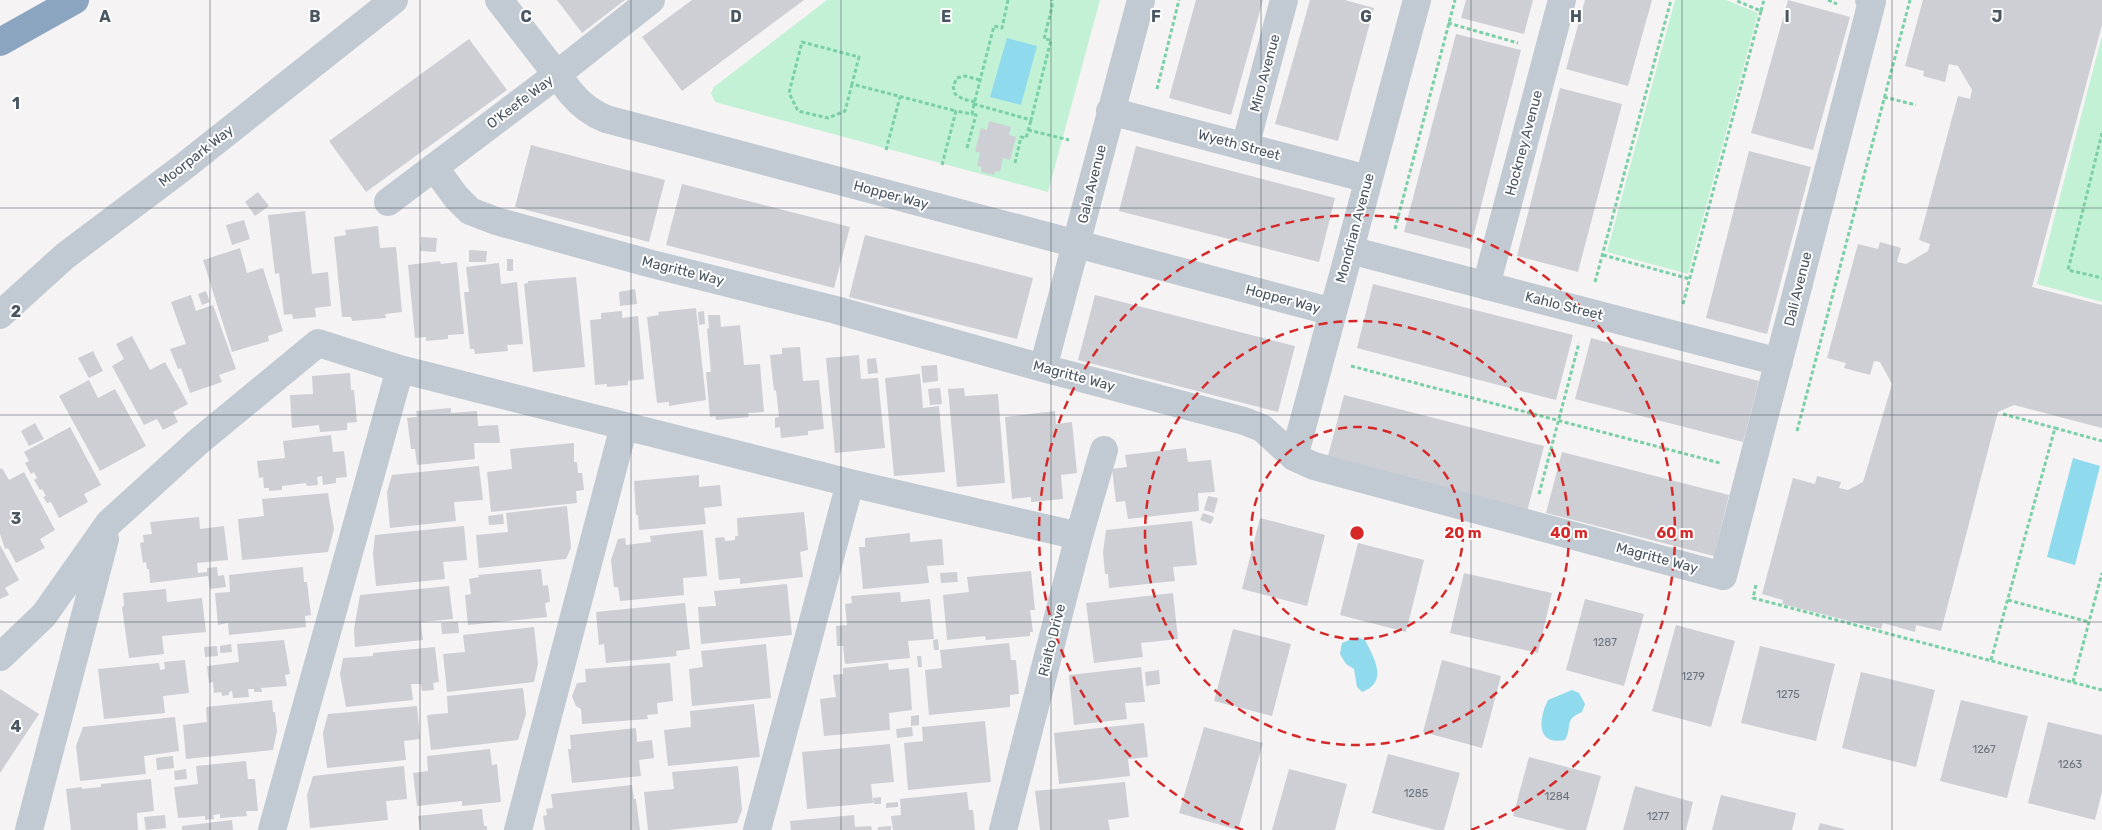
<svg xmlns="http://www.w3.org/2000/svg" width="2102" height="830" viewBox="0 0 2102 830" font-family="Rubik,sans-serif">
  <rect width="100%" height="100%" fill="#f5f3f3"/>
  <path fill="#c3f1d5" d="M827,0H1100L1048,192L715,102L711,93L714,87Z
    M1675,0H1726L1758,13L1688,274L1607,252Z
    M2102,36V302L2037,284Z"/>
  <path fill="#90daee" d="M1007,38L1037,46L1021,105L990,97Z
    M2073,458L2100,466L2075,565L2047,557Z
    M1357,637L1365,640C1374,658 1389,682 1362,692L1357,687L1354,669L1346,664L1340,654L1342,643Z
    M1572,690L1579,693L1585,704L1582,712C1563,720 1573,726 1565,740C1535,746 1539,718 1548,700Z"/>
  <path fill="#cdcfd5" d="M557,0H625L582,33Z
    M692,0H804L682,91L642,37Z
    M1196,0H1263L1231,115L1169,98Z
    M1310,0H1345L1374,8L1338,141L1275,124Z
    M1466,0H1533L1524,34L1461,18Z
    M1585,0H1652L1628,86L1566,69Z
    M1788,0L1850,17L1813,150L1751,133Z
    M1923,0H2102V25L2032,287L2102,305V428L2014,405L1998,412L1941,631L1916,625L1915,632L1883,623L1881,629L1782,604L1783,600L1762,594L1793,478L1815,484L1817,476L1841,482L1839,488L1848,490L1863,482L1892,384L1880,362L1874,361L1870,375L1844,368L1846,363L1827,358L1858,244L1878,249L1880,242L1901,248L1897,262L1906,264L1928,251L1930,244L1919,240L1958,96L1970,99L1972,90L1958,66L1949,64L1945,82L1923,76L1924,71L1905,66Z
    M1456,34L1521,50L1470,249L1404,232Z
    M469,39L507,90L366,192L329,141Z
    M1560,88L1622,104L1578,272L1517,256Z
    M989,121L1011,127L1009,135L1016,137L1010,160L1003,158L1000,172L995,171L994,175L981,172L982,167L977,166L980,153L975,151L981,128L987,130Z
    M531,145L665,180L649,242L515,207Z
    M1136,146L1335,198L1319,262L1119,211Z
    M1749,151L1811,167L1767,334L1706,318Z
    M682,184L850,227L834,288L666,245Z
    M258,192L269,206L255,216L245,202Z
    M305,211L312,274L328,272L331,306L315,308L316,317L293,319L292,314L284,315L279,273L275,274L268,215Z
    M244,220L250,239L232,245L226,225Z
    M378,226L380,248L396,247L402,312L385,314L386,318L352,321L351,317H342L334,237L346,235L345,230Z
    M865,235L1033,278L1017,339L849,297Z
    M421,237L437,238L436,252L420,251Z
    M240,248L247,273L263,268L283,331L268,336L269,341L232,352L203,260Z
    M469,250L487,251L486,262H469Z
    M507,259H513V271H507Z
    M440,261L441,264L457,262L464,334L448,335V339L426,341V337L415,338L408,265Z
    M499,263L501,284L517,282L523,344L507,345L508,351L475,354L474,349H470L464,292H469L466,267Z
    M576,277L585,367L533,372L524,284L528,283V281Z
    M1373,284L1573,335L1556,400L1357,348Z
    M635,289L637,304L620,306L619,292Z
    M206,291L210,302L202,305L198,294Z
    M191,295L196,311L213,305L236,369L219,375L222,382L190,393L181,368L178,369L170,349L186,344L171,302Z
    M1095,295L1295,346L1278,412L1078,360Z
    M696,308L706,400L669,406V402L657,403L647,317L659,315L658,312Z
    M622,311V318L638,316L644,379L628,381V385L607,387V384L595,385L590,320L601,319V313Z
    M704,311L705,324L699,325L698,312Z
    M708,315H720L721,327L740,325L744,365L760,364L764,412L748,413L749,417L716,420L715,416L710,417L706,372H711L707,329L709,328Z
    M132,336L150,370L165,362L188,404L173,412L178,422L163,430L157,419L144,425L112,366L124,359L116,344Z
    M1591,338L1759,381L1743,442L1575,399Z
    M800,347L803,381L819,380L824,429L808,431V435L781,438L780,427L775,428V418L779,417L776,390L774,391L770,355L782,354V348Z
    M93,351L103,371L89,378L78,358Z
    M859,355L861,379L878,378L885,448L835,453L826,358Z
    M876,358L878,373L868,374L867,359Z
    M937,365L938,381L923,383L921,366Z
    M350,373L351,390H354L357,422L347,423V430L320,432L319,425L292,428L290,395L313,394L312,376Z
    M920,374L923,408L939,406L945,472L894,476L885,378Z
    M89,380L98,398L115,389L146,446L100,471L59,396Z
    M940,388L942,404L930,405L928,389Z
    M964,388L965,396L998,394L1005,483L957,487L948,389Z
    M1344,395L1544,446L1527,512L1327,460Z
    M451,408V413L477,411L478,426L498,425L500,443H474L475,459L417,465L415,449H411L407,418L417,417L416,411Z
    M1055,411L1056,424L1072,422L1077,473L1061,475L1063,499L1031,502V497L1012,499L1005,417Z
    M35,423L44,439L29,446L21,431Z
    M70,427L101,485L84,494L88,502L59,518L51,502L47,503L43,497L46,496L42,489L40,490L34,480L37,478L34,472L31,474L25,463L29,461L24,452Z
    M331,435L333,452L344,451L347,477L336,478V483L323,485L322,476L317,477L318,485L307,486L306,483L282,486V490L269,491V488H264L263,477L259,478L257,461L285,458L283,441Z
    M574,443V462H577L578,473H582L584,490L576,491L577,503L491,512L487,472L512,469L510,449Z
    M1186,448L1188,462L1211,460L1215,492L1198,493L1199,511L1128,519L1125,501L1116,502L1112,469L1127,467L1125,455Z
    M1562,452L1729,495L1714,556L1546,513Z
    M479,466L483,500L454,502L456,521L390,528L387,492L392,475Z
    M2,468L9,480L24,472L55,530L40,539L45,548L16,563L8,548L5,549L0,534V469Z
    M699,475V487L720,485L722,506L704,508L706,524L639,530L638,515H636L634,481Z
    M328,493L334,529L328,552L242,560L238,519L264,516L262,499Z
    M1208,496L1218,498L1214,513L1204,510Z
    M567,506L571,548L566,559L479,568L476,535L508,532L506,513Z
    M804,512L808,550L800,552L803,577L740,584V578L719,580L715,538L724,537L725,541L735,540V536H738L737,518Z
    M1203,513L1214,517L1211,524L1200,520Z
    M503,514L504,524L489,525L488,516Z
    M199,517L200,529L224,526L228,560L197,563L198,573L207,572V568L217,567L218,576L224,575L226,587L210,589L208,576L150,583L149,569H147L146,562L143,563L140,543L144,542L143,535L152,534L150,522Z
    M1260,518L1325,535L1307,606L1242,589Z
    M1192,521L1197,565L1173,567L1175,581L1109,588L1108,574H1105L1103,552L1106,530Z
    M464,526L467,560L443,562L445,579L376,586L373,554L375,535Z
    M703,530L707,576L683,578L684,595L620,601L618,587H614L611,560L618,539L625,538L626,545L651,542L650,536Z
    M910,533V542L942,539L944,565L927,566L929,583L863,589L859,547H865V538Z
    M1358,543L1424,560L1406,632L1340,615Z
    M0,545L19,580L5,588L9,595L0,599Z
    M303,567L304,582H307L311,615L305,616L306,627L229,635L228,623L218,625L215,593L230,592L229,575Z
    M541,569L543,586L548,585L550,602L545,603L547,617L468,625L465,595L471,594L469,579L479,577L478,575Z
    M1031,571L1035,610H1030L1033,632H1030V636L986,640L985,636L947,640L943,595L969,592L967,577Z
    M957,572L958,582L941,583L940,573Z
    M1464,573L1552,593L1538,653L1450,633Z
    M787,584L792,635L701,644L698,607L716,606L714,591Z
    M449,586L453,619L421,622L423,640L355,647L354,629L360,595Z
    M166,589L167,602L202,598L206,632L162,636L164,654L129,658L122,607L124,606L123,593Z
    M900,592L901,602L930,599L934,639L908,641L910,658L845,664L843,646H837L836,626L847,625L845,604L852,603L851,596Z
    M1173,593L1178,639L1141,643L1143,657L1094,663L1086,603Z
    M1585,599L1644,614L1624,686L1566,670Z
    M685,603L690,649L676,651L677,656L606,663L604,644L599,645L596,612Z
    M458,622L459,633L442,634L441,623Z
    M1676,625L1735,641L1711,727L1652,711Z
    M534,627L538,664L534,682L447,692L443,654L465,652L463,635Z
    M1233,629L1291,644L1272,716L1214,701Z
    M938,639L939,650H934L933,640Z
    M284,640L290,674L285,675L287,686L261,688L262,692H254V689H248L249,697L233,698L232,691L229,692V695L222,696L221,692L214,693L213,682L209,683L207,666L239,662L237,644Z
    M1009,643L1011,660H1016L1019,694L1010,695V707L929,715L925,670L942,668L940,650Z
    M231,644L232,652L220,653V646Z
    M766,644L771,698L692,706L689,669L703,667L701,651Z
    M217,646L218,656L205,657L204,647Z
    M1760,646L1835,664L1816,741L1741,723Z
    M435,647L439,682L433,683L434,690L422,691L421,684H411L413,700L346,707L340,674L343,658L373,656V653Z
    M917,656H921L922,667H918Z
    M185,660L189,693L163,696L165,713L104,719L98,669L159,663L160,670L165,669L164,662Z
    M1442,660L1501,676L1482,748L1423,732Z
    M670,663L673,701L657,703L658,714L647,715L648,719L582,724L581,709L576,706L572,696L577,683L586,682L585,669Z
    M888,663L889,670L909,668L912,710L889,713L890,730L824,736L820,699L836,697L833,675L843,674V668Z
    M1141,667L1145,702L1125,703L1127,719L1074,725L1069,675Z
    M1159,670L1160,684L1146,686L1145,672Z
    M1861,672L1935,690L1916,767L1842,748Z
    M523,688L526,714L518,740L431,750L427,715L448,713L447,696Z
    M0,689L39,714L0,773Z
    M272,700L273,712H275L277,731L273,750L186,759L183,725L207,722L206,707Z
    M1961,700L2028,716L2007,798L1940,781Z
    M754,704L760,757L668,766L664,730L691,727L690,711Z
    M417,706L420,739L404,741L406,760L327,768L323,733L328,714Z
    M919,715V725L911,726V716Z
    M175,717L179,751L144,756L146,774L80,781L76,746L83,727Z
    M985,721L991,782L908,790L904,743L923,741L922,727Z
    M2048,722L2102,735V792L2095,820L2028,803Z
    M1144,723L1148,757L1128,759L1130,776L1059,784L1054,733Z
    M912,727L913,736L897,738L896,729Z
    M1204,727L1263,743L1238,830L1179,813Z
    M636,728L637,742L652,740L654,758L639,760L641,776L572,783L568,749H571L570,735Z
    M890,744L894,782L871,784L873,803L807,809L802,752Z
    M490,749L492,765L497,764L501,802L462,806V801L417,806L413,773L428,771L427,756Z
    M1388,754L1460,773L1444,830H1436L1372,813Z
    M173,756L174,768L157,770L156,758Z
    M1529,757L1601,776L1586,830H1567L1513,816Z
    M246,761L248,779H255L258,811H246L247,816L220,818V814L213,815L214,819L205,820V816L178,818L174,787L198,784L196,766Z
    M404,766L407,799L386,801L388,820L310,828L307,795L313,776Z
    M738,766L742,810L737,823L668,830H648L644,792L674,789L672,772Z
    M186,769L187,779L175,780L174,771Z
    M1289,769L1347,784L1335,830H1272Z
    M151,779L154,811L137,813L138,830H71L66,789L82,787V789L101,787V784Z
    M1125,782L1129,817L1108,820L1110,830H1040L1035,791Z
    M632,785L634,799H636L640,830H545L543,816L547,815L546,809L553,808L551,794Z
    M1635,786L1693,802L1686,830H1623Z
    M967,792L969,810H973L975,830H893L891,816L901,815L900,799Z
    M1721,795L1796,813L1792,830H1712Z
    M881,797V804H874L873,798Z
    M898,802V807L886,808V803Z
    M482,809L484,826H487V830H420L418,816Z
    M165,815L166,828L146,830L144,817Z
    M854,815L855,827L871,826L872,830H791L790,821Z
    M232,820L233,830H182V826Z
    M1820,823L1844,829V830H1818Z
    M891,826V830H878V827Z"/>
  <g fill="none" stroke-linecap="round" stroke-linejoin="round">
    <path stroke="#7ad0a6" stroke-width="3" stroke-dasharray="4 2.5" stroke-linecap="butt" d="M1008,0L1002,28L994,26L974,104L1031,120L1051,40L1044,39L1052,7V0
      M1828,0L1837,4
      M1761,11L1764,0
      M1448,23L1518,43
      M852,84L845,111L828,118L798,111L789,93L802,42L859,57L852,84L956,111
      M1157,89L1179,0
      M1884,97L1916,105
      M975,102L963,99L955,94L953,86L957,78L965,76L980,80
      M1028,130L1069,140
      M2102,133L2068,270L2102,278
      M967,148L976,115L972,114
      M886,150L900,97
      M1015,163L1021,137L1026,138L1031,120
      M942,165L956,111L972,114L974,104
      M1395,229L1455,0
      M1603,255L1690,279
      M1595,282L1671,0
      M1683,304L1761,11L1735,0
      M1351,366L1720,463
      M2003,414L2055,428
      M1797,431L1910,0
      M1539,494L1579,343
      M1756,585L1753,598L2102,690
      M2008,600L2089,622
      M1991,660L2055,428L2102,441
      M2073,682L2102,573"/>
    <path stroke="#c1cad2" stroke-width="28" d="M499,0L571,93C581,105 591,113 606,119L1333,312
      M1110,111L1368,179
      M1245,147L1284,0
      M434,167L456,197L470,211L496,221L652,264L836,310L1043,368L1244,421L1262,428L1294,457L1314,466L1723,576L1868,17L1872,1L1869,0
      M388,202L555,76L651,0
      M1350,250L1779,362
      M1486,286L1562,0
      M0,315L65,256L182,168L394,0
      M1043,368L1141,0
      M1294,457L1417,0
      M0,657L44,615L109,523L198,442L318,343L400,369L850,483L1079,536
      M29,830L105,539
      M272,830L400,369
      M518,830L624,426
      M757,830L850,483
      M1003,830L1079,536L1104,450"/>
    <path stroke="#8ba5c1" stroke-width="28" d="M0,42L75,0"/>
  </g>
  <path fill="none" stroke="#4a5661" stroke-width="1" stroke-opacity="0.55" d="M210,0V830M420,0V830M631,0V830M841,0V830M1051,0V830M1261,0V830M1471,0V830M1682,0V830M1892,0V830M0,208H2102M0,415H2102M0,622H2102"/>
  <g fill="none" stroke="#d62828" stroke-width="2.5" stroke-dasharray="9 6">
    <circle cx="1357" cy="533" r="106"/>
    <circle cx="1357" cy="533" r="212"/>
    <path d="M1243 830A318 318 0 1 1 1471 830"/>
  </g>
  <g text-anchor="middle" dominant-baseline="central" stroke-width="4" stroke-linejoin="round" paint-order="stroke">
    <g font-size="11" fill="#6b747e">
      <text x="1605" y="642">1287</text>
      <text x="1693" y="676">1279</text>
      <text x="1788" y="694">1275</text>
      <text x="1984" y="749">1267</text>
      <text x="2070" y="764">1263</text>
      <text x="1416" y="793">1285</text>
      <text x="1557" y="796">1284</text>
      <text x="1658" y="816">1277</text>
    </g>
    <g font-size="14" fill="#4a5661" stroke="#fff">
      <text transform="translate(1265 73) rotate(-75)">Miro Avenue</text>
      <text transform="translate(520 102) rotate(-37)">O'Keefe Way</text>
      <text transform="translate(1524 143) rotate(-75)">Hockney Avenue</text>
      <text transform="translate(1239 145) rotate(15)">Wyeth Street</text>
      <text transform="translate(196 156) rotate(-38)">Moorpark Way</text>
      <text transform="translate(1092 184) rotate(-76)">Gala Avenue</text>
      <text transform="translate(891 195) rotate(15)">Hopper Way</text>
      <text transform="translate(1355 228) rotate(-75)">Mondrian Avenue</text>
      <text transform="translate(683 271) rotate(14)">Magritte Way</text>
      <text transform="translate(1798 289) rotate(-76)">Dali Avenue</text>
      <text transform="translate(1283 299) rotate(15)">Hopper Way</text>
      <text transform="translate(1564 306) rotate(14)">Kahlo Street</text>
      <text transform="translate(1074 376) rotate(15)">Magritte Way</text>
      <text transform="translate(1657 558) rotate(15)">Magritte Way</text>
      <text transform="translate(1052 640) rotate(-76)">Rialto Drive</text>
    </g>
  </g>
  <g font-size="16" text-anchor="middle" font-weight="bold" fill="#4a5661" stroke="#fff" stroke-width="4" stroke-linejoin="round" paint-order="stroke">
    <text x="105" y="22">A</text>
    <text x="315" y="22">B</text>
    <text x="526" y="22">C</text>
    <text x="736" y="22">D</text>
    <text x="946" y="22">E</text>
    <text x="1156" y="22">F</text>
    <text x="1366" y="22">G</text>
    <text x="1576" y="22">H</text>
    <text x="1787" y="22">I</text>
    <text x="1997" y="22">J</text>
    <text x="16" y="109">1</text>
    <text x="16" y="317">2</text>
    <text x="16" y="524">3</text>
    <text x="16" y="732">4</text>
  </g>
  <circle cx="1357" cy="533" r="8" fill="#d62828" stroke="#fff" stroke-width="2.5"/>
  <g font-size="15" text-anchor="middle" font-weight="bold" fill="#d62828" stroke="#fff" stroke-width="4" stroke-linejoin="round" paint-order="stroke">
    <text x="1463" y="538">20 m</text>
    <text x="1569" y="538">40 m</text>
    <text x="1675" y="538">60 m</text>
  </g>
</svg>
